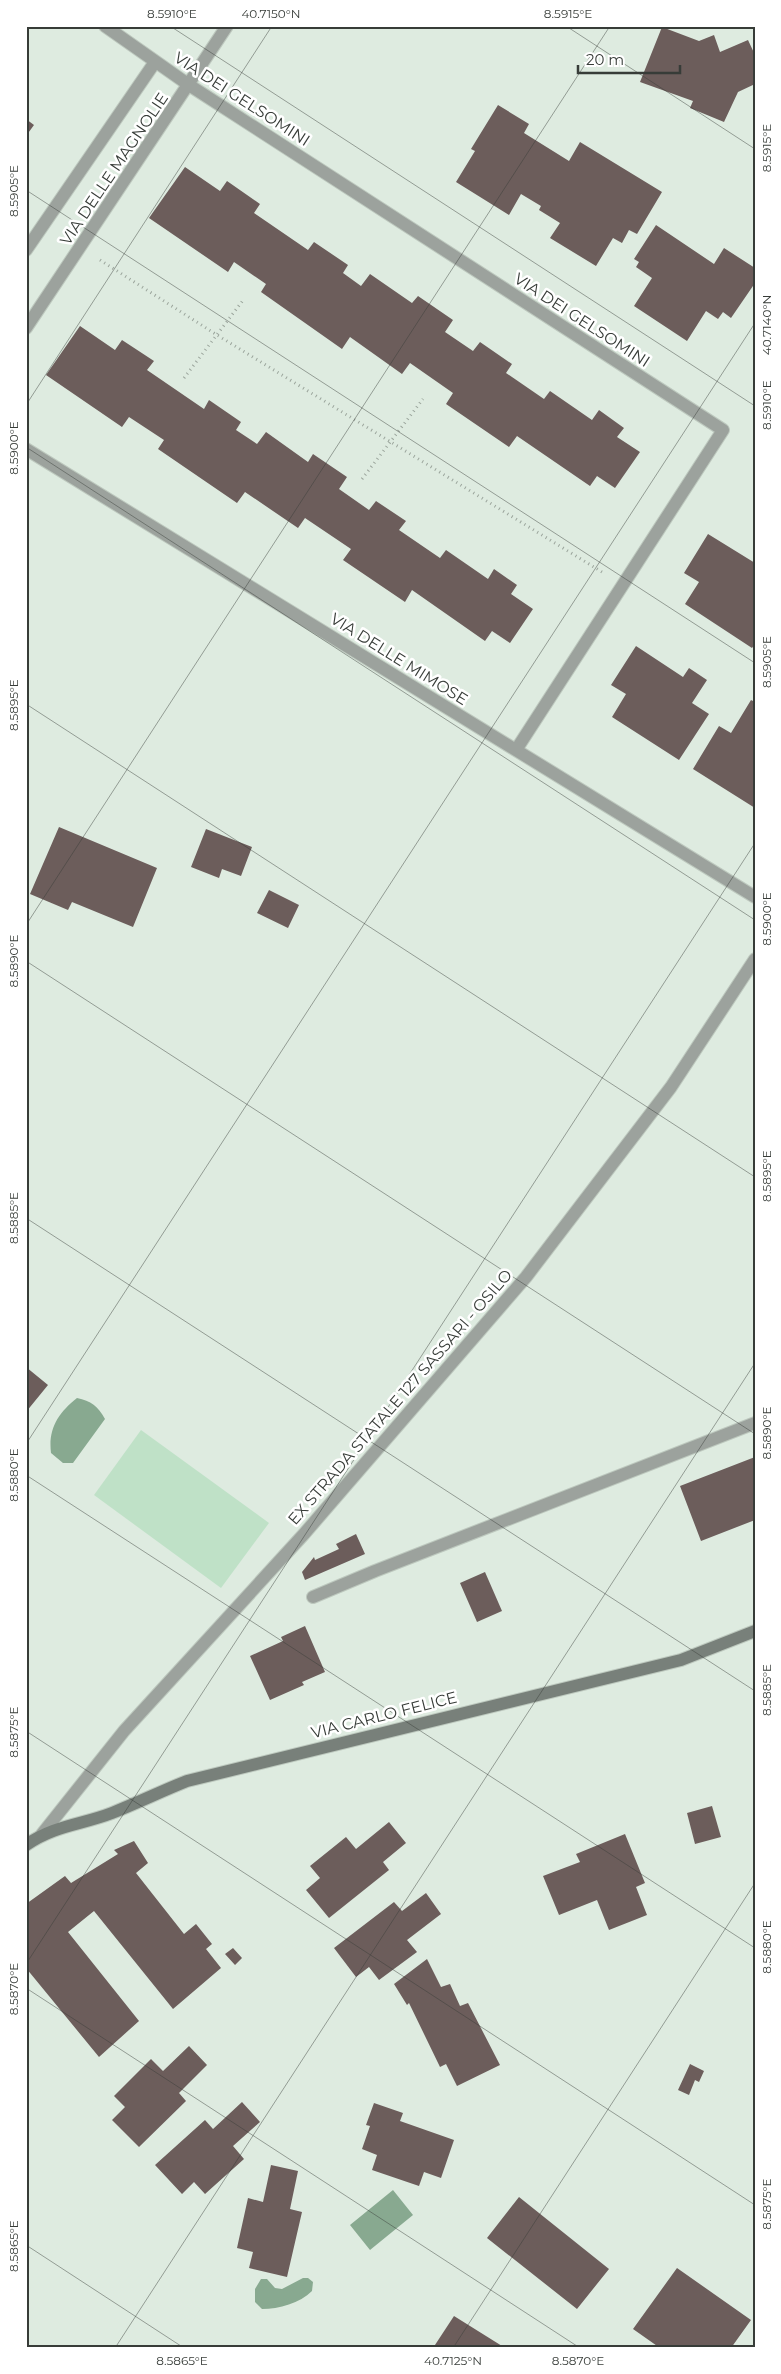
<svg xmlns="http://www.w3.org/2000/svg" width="781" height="2374" viewBox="0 0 781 2374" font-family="Montserrat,sans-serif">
  <rect width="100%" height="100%" fill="#deebe0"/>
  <path fill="#bfe1c7" d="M141,1430L269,1523L221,1588L94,1495Z"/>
  <path fill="#88a990" d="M77,1398C91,1401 98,1406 105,1419L73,1463H63L51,1453C48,1429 58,1413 77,1398Z
    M393,2190L413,2215L370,2250L350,2225Z
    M303,2278H308L313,2282L312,2291C300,2303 279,2309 262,2309L255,2302V2289L261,2279H267L275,2288L282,2289Z"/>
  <path fill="#6c5d5b" d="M662,27L699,41L714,35L720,52L748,40L755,55V84L738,92L724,122L690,108L693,101L640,82Z
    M498,105L529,124L524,133L569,161L580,142L662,192L637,234L629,230L622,243L613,238L596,266L550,238L560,223L539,210L541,206L521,194L509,215L456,182L475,151L471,149Z
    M26,119L34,125L26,136Z
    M185,167L220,191L227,181L260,204L254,213L308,250L314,242L348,265L343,273L361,286L370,274L412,303L418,296L453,320L445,332L473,351L480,342L512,364L506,373L544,399L550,391L592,420L599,410L624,428L617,437L640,452L615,488L597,476L590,486L517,436L509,447L446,404L453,393L410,363L402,374L350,337L342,349L261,292L266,284L234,262L228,272L149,218Z
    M656,225L714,264L724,248L755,268V283L731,318L723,312L718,319L706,311L687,341L634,306L652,278L636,267L639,262L634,259Z
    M80,326L115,350L122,340L154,361L147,370L204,409L209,400L241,422L236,430L257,444L266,432L308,462L313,454L347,477L339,489L369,510L376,501L406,521L399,530L440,558L446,550L488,579L494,569L517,585L511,594L533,609L510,643L492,631L485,641L412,590L405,602L343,560L351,549L305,518L298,528L245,492L237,503L158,449L164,440L129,417L122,427L46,375Z
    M708,534L755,563V644L752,648L685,604L699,582L684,573Z
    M636,646L683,677L689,668L707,680L692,703L709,714L679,760L612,717L626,694L611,685Z
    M751,700L755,702V808L693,769L719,726L731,733Z
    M59,827L157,868L133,927L72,902L68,910L30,894Z
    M206,829L252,847L241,876L222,869L219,878L191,867Z
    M269,890L299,905L288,928L257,913Z
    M26,1367L48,1385L26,1412Z
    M755,1457V1520L701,1541L680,1486Z
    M356,1534L365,1554L305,1580L302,1572L314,1557L315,1560L339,1549L336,1544Z
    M485,1572L502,1611L477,1622L460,1583Z
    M305,1626L325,1672L302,1682L304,1685L270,1700L250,1656L283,1641L281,1637Z
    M712,1806L721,1837L695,1844L687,1813Z
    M389,1822L406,1843L383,1862L389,1870L329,1918L306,1890L320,1878L310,1866L346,1837L356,1849Z
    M625,1834L645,1883L636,1887L647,1915L609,1930L597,1900L559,1915L543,1876L580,1862L576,1854Z
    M134,1841L148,1863L136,1873L184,1934L196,1924L212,1944L206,1949L221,1968L173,2009L94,1911L68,1932L139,2021L99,2057L26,1968V1904L65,1876L71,1883L118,1854L114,1850Z
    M426,1893L441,1914L407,1940L417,1952L379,1980L369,1967L356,1977L334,1948L394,1902L402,1911Z
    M233,1948L242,1958L235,1965L225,1954Z
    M427,1959L441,1987L450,1984L460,2006L468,2003L500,2065L457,2086L446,2064L440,2067L409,2003L407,2005L394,1984Z
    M189,2046L207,2065L179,2093L186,2101L139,2147L112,2120L125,2107L114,2096L151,2059L163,2071Z
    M690,2064L704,2071L699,2082L695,2080L689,2095L678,2090Z
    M242,2102L260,2122L233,2146L244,2159L205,2194L194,2182L182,2194L155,2165L205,2120L213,2129Z
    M374,2103L403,2113L400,2121L454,2140L441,2178L424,2172L419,2186L372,2170L377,2155L362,2149L370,2126L366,2125Z
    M271,2165L298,2171L290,2209L302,2212L287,2277L249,2268L253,2252L237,2248L248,2198L263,2202Z
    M519,2197L609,2269L577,2309L487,2238Z
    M677,2268L751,2320L731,2348H660L633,2329Z
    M454,2316L502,2346L501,2348H433Z"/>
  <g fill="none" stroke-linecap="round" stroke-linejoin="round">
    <defs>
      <path id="service" d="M313,1597L375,1571L755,1423"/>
      <path id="minor" d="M105,26L189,85L723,430L516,750
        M26,250L155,62
        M26,328L227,26
        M26,449L755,897"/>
      <path id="tertiary" d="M42,1834L124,1731L304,1534L526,1277L671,1087L755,959"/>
      <path id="secondary" d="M26,1845C55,1825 81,1825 112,1813C137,1803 162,1791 187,1781L681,1660L755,1631"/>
    </defs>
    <use href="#service" stroke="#bdc8be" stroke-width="14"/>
    <use href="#minor" stroke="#bdc8be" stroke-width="14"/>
    <use href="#tertiary" stroke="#bdc8be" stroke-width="14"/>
    <use href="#secondary" stroke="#bdc8be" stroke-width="14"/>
    <path stroke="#9ba59c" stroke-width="3" stroke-dasharray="1 4" stroke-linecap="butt" d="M100,260L217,335L602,572
      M184,378L244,299
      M362,479L423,399"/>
    <use href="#service" stroke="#9ca29d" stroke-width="12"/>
    <use href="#minor" stroke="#9ca29d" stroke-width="12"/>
    <use href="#tertiary" stroke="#9ca29d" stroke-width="12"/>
    <use href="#secondary" stroke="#78807a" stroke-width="12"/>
  </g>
  <path fill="none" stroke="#373c38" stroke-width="1" stroke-opacity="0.45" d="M170,26L755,406M566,26L755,149M26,190L755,663M26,405L272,26M26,447L755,920M26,704L755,1177M26,925L610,26M26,961L755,1434M26,1218L755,1691M26,1444L755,323M26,1475L755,1948M26,1731L755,2205M26,1964L755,843M26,1988L580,2348M26,2245L184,2348M115,2348L755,1363M453,2348L755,1883"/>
  <g text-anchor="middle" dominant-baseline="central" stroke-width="5" stroke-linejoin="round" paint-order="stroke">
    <g font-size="16" fill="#373c38" stroke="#fff">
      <text transform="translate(242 99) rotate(33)">VIA DEI GELSOMINI</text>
      <text transform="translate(114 169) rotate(-56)">VIA DELLE MAGNOLIE</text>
      <text transform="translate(582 320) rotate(33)">VIA DEI GELSOMINI</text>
      <text transform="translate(399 659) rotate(32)">VIA DELLE MIMOSE</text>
      <text transform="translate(400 1397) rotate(-49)">EX STRADA STATALE 127 SASSARI - OSILO</text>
      <text transform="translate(384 1715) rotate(-14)">VIA CARLO FELICE</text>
    </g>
  </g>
  <rect width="781" height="2374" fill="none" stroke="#ffffff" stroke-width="55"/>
  <path d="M578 65v8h102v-8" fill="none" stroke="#373c38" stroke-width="2.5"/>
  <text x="586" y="65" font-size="15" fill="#373c38" stroke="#ffffff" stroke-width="4" paint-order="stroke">20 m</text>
  <rect x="28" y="28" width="726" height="2318" fill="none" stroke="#373c38" stroke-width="2"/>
  <g font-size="12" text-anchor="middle" fill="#373c38">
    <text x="172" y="18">8.5910°E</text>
    <text x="271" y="18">40.7150°N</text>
    <text x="568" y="18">8.5915°E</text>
    <text transform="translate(767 148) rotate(-90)" y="4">8.5915°E</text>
    <text transform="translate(14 191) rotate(-90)" y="4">8.5905°E</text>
    <text transform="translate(767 325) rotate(-90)" y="4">40.7140°N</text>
    <text transform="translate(767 405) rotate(-90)" y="4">8.5910°E</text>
    <text transform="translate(14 448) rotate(-90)" y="4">8.5900°E</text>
    <text transform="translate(767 662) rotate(-90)" y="4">8.5905°E</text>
    <text transform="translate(14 705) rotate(-90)" y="4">8.5895°E</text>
    <text transform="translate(767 919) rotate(-90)" y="4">8.5900°E</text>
    <text transform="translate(14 961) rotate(-90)" y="4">8.5890°E</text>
    <text transform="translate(767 1176) rotate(-90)" y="4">8.5895°E</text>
    <text transform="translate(14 1218) rotate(-90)" y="4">8.5885°E</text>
    <text transform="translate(767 1433) rotate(-90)" y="4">8.5890°E</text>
    <text transform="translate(14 1475) rotate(-90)" y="4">8.5880°E</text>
    <text transform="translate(767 1690) rotate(-90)" y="4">8.5885°E</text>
    <text transform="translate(14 1732) rotate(-90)" y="4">8.5875°E</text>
    <text transform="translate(767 1947) rotate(-90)" y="4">8.5880°E</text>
    <text transform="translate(14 1989) rotate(-90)" y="4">8.5870°E</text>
    <text transform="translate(767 2204) rotate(-90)" y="4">8.5875°E</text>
    <text transform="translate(14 2246) rotate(-90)" y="4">8.5865°E</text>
    <text x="182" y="2365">8.5865°E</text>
    <text x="453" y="2365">40.7125°N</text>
    <text x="578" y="2365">8.5870°E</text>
  </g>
</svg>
